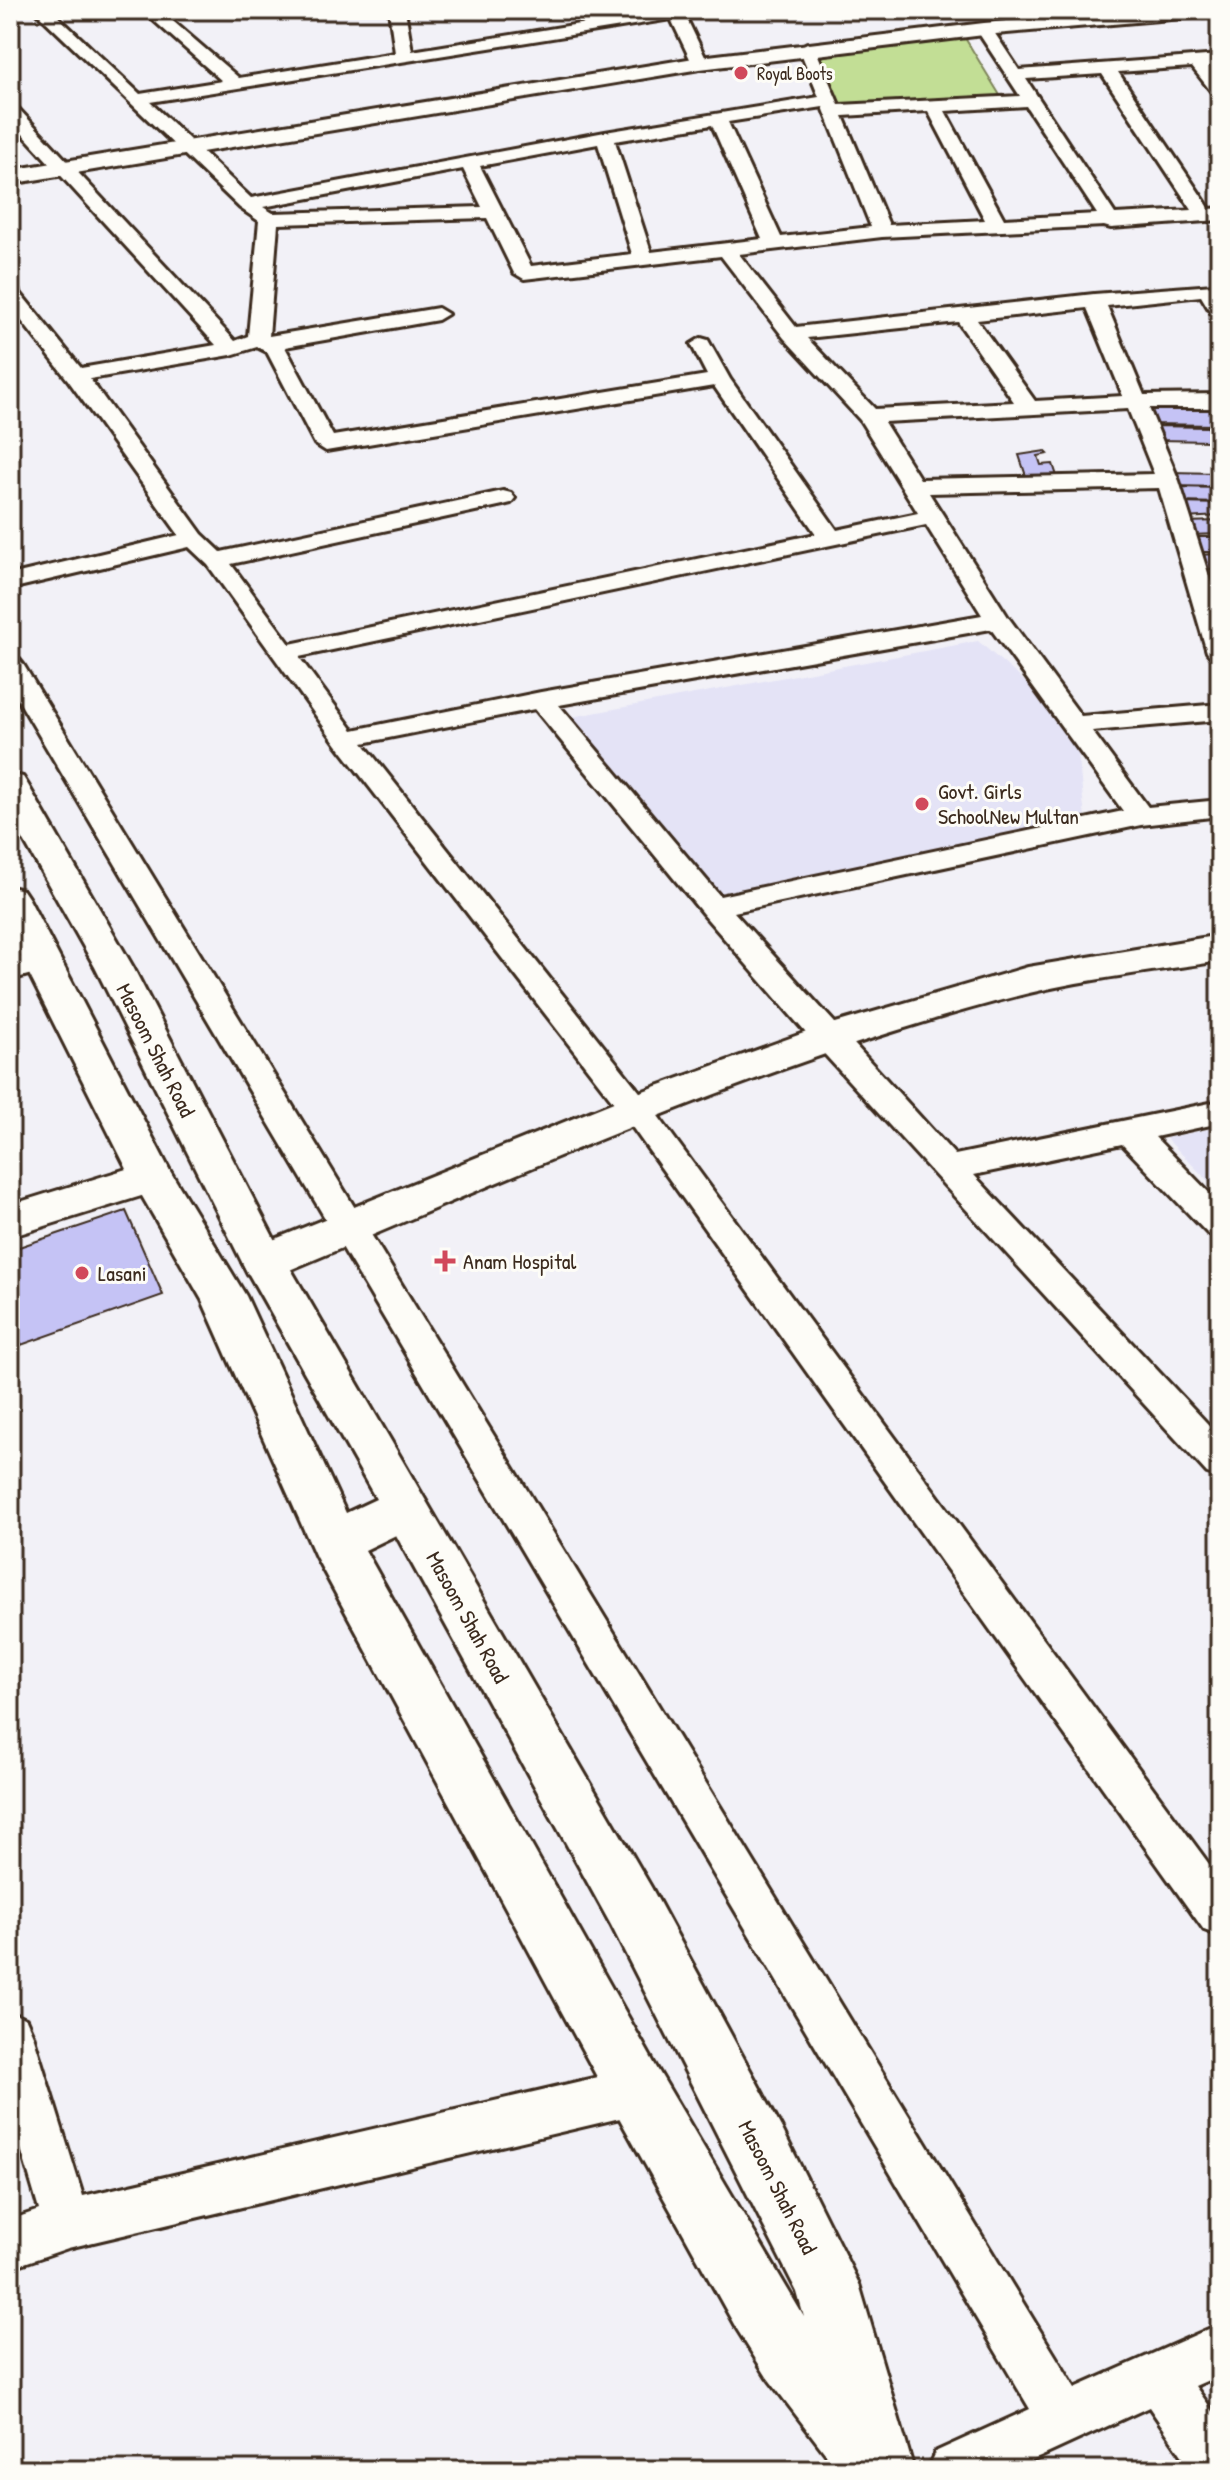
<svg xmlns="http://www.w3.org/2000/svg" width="1230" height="2480" viewBox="0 0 1230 2480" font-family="'Patrick Hand',sans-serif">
  <rect width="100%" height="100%" fill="#f2f1f7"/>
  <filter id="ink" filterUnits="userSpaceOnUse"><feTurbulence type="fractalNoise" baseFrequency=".0125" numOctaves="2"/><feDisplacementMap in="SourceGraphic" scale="16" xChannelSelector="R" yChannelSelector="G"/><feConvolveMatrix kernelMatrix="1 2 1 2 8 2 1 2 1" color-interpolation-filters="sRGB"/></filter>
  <g filter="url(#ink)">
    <path fill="#e4e3f6" d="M978,641L1075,725L1085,818L720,897L561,719Z
      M1220,1127V1193L1166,1138Z"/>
    <path fill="#c2de95" stroke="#7e845a" stroke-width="2" d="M965,38L1006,105L834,114L812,57Z"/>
    <path fill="#c5c3f5" stroke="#3b2a1e" stroke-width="2" d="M1144,407L1209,408L1214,425L1149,424Z
      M1209,408H1220V436L1214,425Z
      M1154,426L1208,427L1212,441L1158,440Z
      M1045,451L1048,454L1038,456L1041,465L1053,464L1058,479H1027L1019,455Z
      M1171,472L1216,473L1219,487L1174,486Z
      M1176,487L1219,488L1220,503L1180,502Z
      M1179,503L1220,504V516L1184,518Z
      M1220,521V534L1190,535L1185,522Z
      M1191,537H1220V552H1196Z
      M1220,554V569H1200L1193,555Z
      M126,1211L163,1295L21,1345L10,1317V1250Z"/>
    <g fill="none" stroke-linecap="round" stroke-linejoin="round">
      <defs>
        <path id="minor" d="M34,10H51L140,94L222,81L142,10H160L239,78L395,53L389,10H405L412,51L666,10H708L706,13L686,17L708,63L700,68L692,63L671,19L150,102L251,198L605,132L819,97L799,48L807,43L815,48L839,105L1020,96L976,29L984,24L990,26L1019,70L1220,55V65L1209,66L1220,80V96L1214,95L1192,67L1118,72L1210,209L1220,208V220L1111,228L1104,226L882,237L739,254L796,327L1094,294L1214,285L1220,294V318L1213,316L1201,296L1107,306L1144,395L1220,394V408H1149L1179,481L1220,611V660L1211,657L1207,652L1159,488L929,493L1008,617L1081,716L1220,704V720L1092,731L1148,807L1220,800V816L1141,825L734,912L955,1155L1220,1101V1123L1155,1137L1220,1204V1238L1208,1234L1122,1144L974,1175L1220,1437V1477L1207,1473L818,1047L703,914L535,709L363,743L647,1101L1220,1879V1936L1204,1930L625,1117L337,745L208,565L189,547L10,589V575L179,535L68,380L10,306V287L17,289L81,368L216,345L10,120V105L16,106L235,341L248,336L259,221L240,208ZM1102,74L1192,210L1115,214L1026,79ZM1026,106L1097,214L1004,219L945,111ZM823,107L871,227L781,237L728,122ZM928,111L985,220L889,225L843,116ZM712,125L762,239L651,252L615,141ZM598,144L632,254L531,266L480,166ZM463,169L482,207L273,213L263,207ZM487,218L514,273L524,279L721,256L784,338L860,420L918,513L837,530L730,379L708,340L701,338L691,344L707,375L333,436L285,347L438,320L448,314L438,308L269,336L278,224ZM1087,308L1123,396L1035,401L977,320ZM958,322L1014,402L875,409L807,338ZM257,347L267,352L315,444L326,451L714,386L816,534L290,644L231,564L503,505L511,503L515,498L511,493L503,491L221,552L202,534L90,379L231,355ZM1128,409L1154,474L920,479L884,422ZM926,525L982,615L541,692L353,730L299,657ZM991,629L1123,811L720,896L559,705Z
          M10,656L19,659L23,664L1075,2388L1220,2324V2375L1195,2386L1220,2421V2470H1192L1149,2407L1012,2470H927L935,2452L1030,2409L10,686Z
          M39,952L50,955L54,962L50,969L10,980V960Z
          M10,2012L26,2019L33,2035L83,2196L637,2068L653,2075L660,2091L653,2107L637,2114L68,2248L10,2268V2220L39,2210L10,2111Z"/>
        <path id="tertiary" d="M152,1161L167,1166L173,1177L167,1188L10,1237V1205Z"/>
        <path id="secondary" d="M1133,10H1216L1206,16L984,35L700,69L10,184V170L700,57L984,23Z
          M1220,935V961C1157,971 1091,978 1029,993C770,1058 525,1172 280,1274L264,1279L248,1274L242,1262L248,1250L621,1099L815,1029L1028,967Z"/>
        <path id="primary" d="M10,774L23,777L28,785L133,967L282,1254L651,1887L782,2129L859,2284L914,2470H838L767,2377L735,2326L616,2112L316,1557L202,1300L131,1177L10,936V887L23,890L29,899L170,1171L246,1296L346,1513L376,1499L242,1262L95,967L10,816ZM396,1535L611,1925L797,2292L804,2317L658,2070L365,1550Z"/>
      </defs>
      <use href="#minor" stroke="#3b2a1e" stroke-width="6"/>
      <use href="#tertiary" stroke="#3b2a1e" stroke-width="6"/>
      <use href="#secondary" stroke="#3b2a1e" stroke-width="6"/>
      <use href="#primary" stroke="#3b2a1e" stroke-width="6"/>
      <use href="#minor" fill="#fdfcf7" fill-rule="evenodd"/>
      <use href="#tertiary" fill="#fdfcf7" fill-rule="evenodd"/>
      <use href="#secondary" fill="#fdfcf7" fill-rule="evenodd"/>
      <use href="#primary" fill="#fdfcf7" fill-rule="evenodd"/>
    </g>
  </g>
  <g fill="#d1495b" stroke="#fdfcf7" stroke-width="3">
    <circle cx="741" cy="73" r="8"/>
    <circle cx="922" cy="804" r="8"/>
    <path d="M441 1249h8v8h8v8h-8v8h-8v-8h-8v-8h8z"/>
    <circle cx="82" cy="1273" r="8"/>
  </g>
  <g text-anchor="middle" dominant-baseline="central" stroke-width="6" stroke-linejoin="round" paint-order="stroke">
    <g font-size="18" fill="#3b2a1e" stroke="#fdfcf7" text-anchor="start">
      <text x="757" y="73">Royal Boots</text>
    </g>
    <g font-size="22" fill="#3b2a1e" stroke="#fdfcf7" text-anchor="start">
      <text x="938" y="791">Govt. Girls<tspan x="938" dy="25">SchoolNew Multan</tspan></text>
      <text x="463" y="1261">Anam Hospital</text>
      <text x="98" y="1273">Lasani</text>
    </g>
    <g font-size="22" fill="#3b2a1e" stroke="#fdfcf7">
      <text transform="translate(156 1050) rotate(63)">Masoom Shah Road</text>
      <text transform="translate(468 1617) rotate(61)">Masoom Shah Road</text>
      <text transform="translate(778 2187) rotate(63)">Masoom Shah Road</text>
    </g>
  </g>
  <rect width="1230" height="2480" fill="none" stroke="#fdfcf7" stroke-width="40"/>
  <rect x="20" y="20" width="1190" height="2440" fill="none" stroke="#3b2a1e" stroke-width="3" filter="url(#ink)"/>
</svg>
